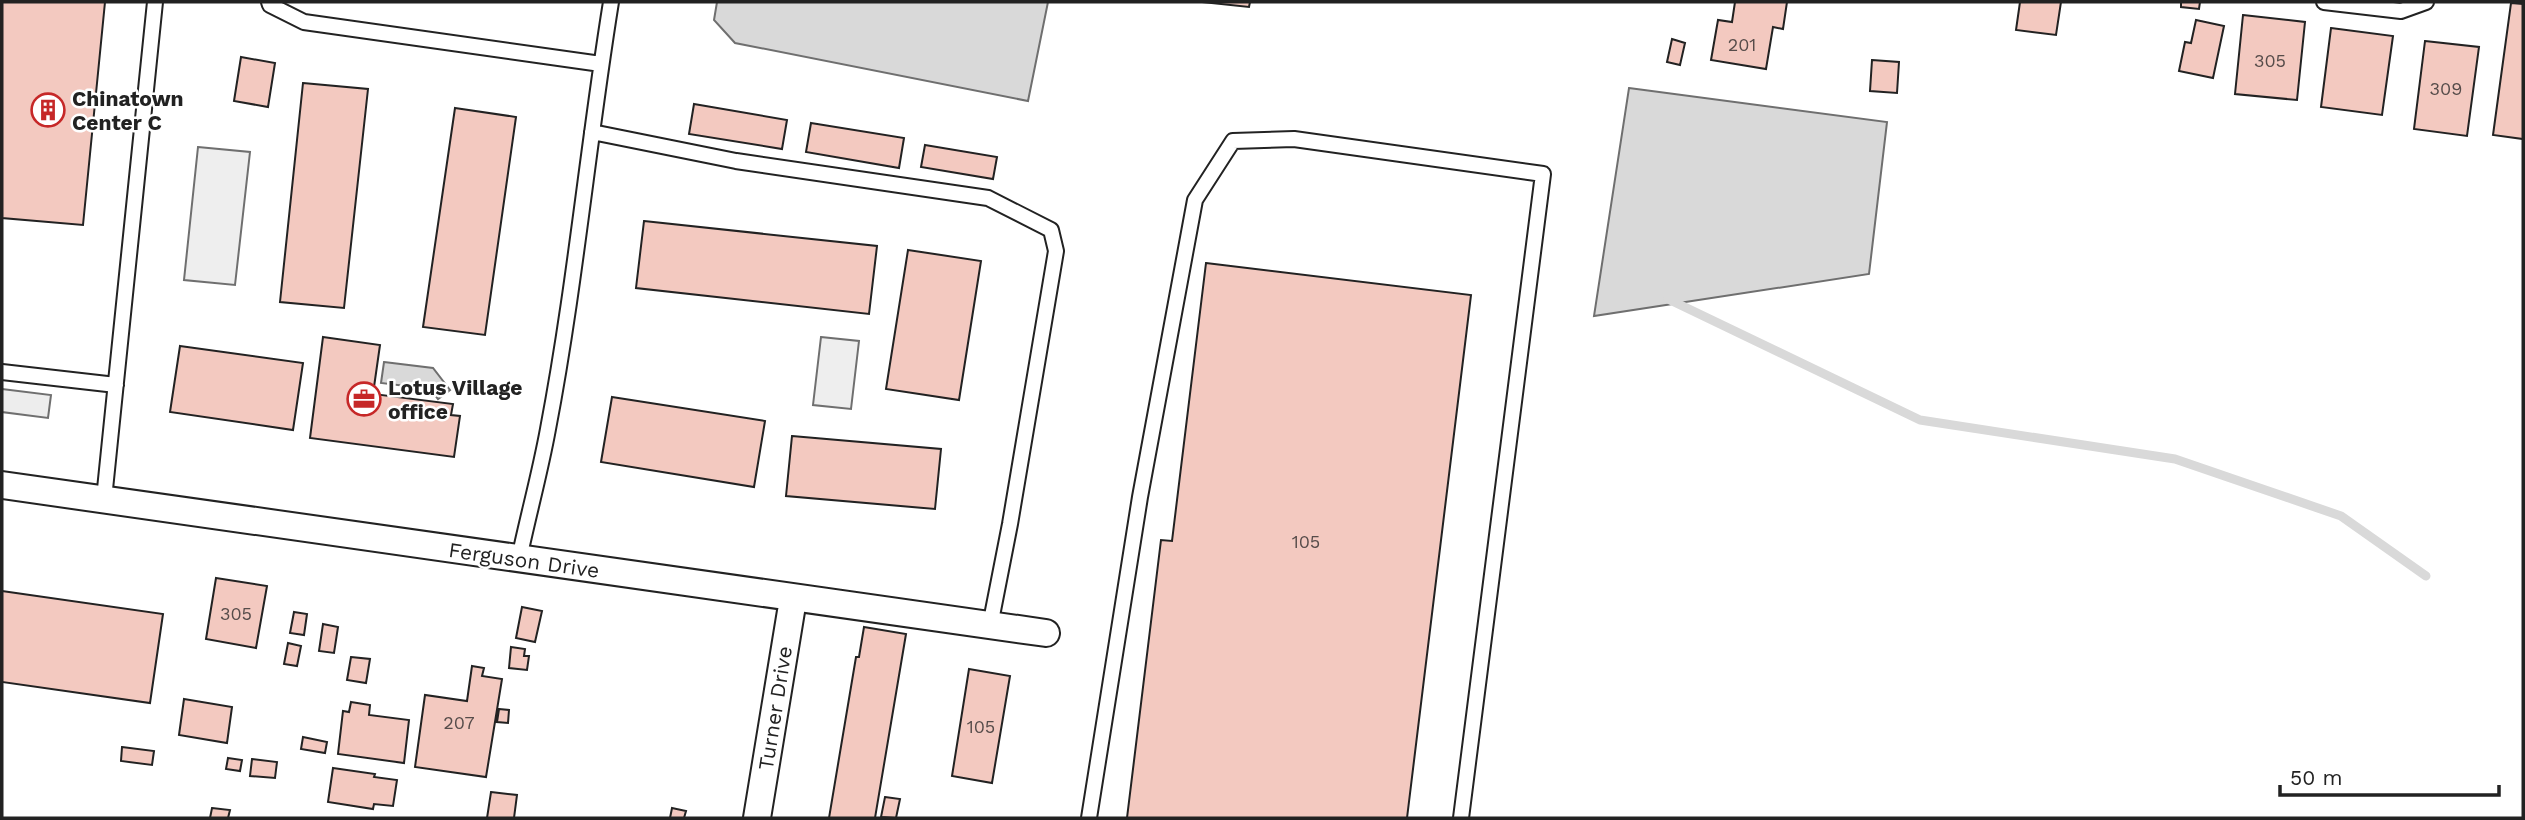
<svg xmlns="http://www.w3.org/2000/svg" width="2525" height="820" viewBox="0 0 2525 820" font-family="'Work Sans',sans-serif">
  <rect width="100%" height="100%" fill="#fff"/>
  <path fill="#eee" stroke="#6f6f6f" stroke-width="2" d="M198,147L250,152L235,285L184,280Z
    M821,337L859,341L851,409L813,405Z"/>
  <path fill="#ededed" stroke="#6f6f6f" stroke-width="2" d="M2,389L51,395L48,418L2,412Z"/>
  <path fill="#d9d9d9" stroke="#6f6f6f" stroke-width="2" d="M717,2H1048L1028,101L735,43L714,20Z
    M1629,88L1887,122L1869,274L1594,316Z
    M384,362L433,368L450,390L438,399L430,389L381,383Z"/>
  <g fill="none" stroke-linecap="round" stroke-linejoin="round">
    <path stroke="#d9d9d9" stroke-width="9" d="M1668,299L1920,420L2175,459L2341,516L2426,576"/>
  </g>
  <path fill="#f3c9c0" stroke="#222" stroke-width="2" d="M2,2H105L83,225L2,218Z
    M1202,2H1250L1249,7Z
    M1735,2H1787L1783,29L1773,27L1766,69L1711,60L1718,20L1732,22Z
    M2020,2H2061L2056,35L2016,30Z
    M2181,2H2200L2199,9L2181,7Z
    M2511,3L2523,4V139L2493,135Z
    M2243,15L2305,22L2297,100L2235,94Z
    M2196,20L2224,26L2213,78L2179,71L2185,42L2191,43Z
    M2331,28L2393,36L2382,115L2321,107Z
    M1672,39L1685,43L1680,65L1667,62Z
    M2425,41L2479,47L2467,136L2414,129Z
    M241,57L275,63L268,107L234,101Z
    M1872,60L1899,62L1897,93L1870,91Z
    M303,83L368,89L344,308L280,302Z
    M694,104L787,120L782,149L689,134Z
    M455,108L516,117L485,335L423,327Z
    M811,123L904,138L899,168L806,152Z
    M925,145L997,157L993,179L921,167Z
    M644,221L877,246L869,314L636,288Z
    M908,250L981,261L959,400L886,389Z
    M1206,263L1471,295L1407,818H1127L1161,540L1172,541Z
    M323,337L380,345L373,394L453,404L451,415L460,416L454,457L310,438Z
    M180,346L303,363L293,430L170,412Z
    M612,397L765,421L754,487L601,462Z
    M792,436L941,449L935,509L786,496Z
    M216,578L267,586L256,648L206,639Z
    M2,591L163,614L150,703L2,682Z
    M522,607L542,611L535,642L516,638Z
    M294,612L307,614L304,635L290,633Z
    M323,624L338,627L334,653L319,651Z
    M864,627L906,634L875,818H829L856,657H859Z
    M288,643L301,646L297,666L284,664Z
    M511,647L525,649L524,656H529L527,670L509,668Z
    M351,657L370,659L366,683L347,680Z
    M472,666L484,668L482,676L502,679L486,777L415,767L425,695L467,701Z
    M969,669L1010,676L992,783L952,776Z
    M184,699L232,707L227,743L179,735Z
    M351,702L370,705L369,715L409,720L404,763L338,754L343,711L349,712Z
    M499,709L509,710L508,723L497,722Z
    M303,737L327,742L325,753L301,749Z
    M122,747L154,751L152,765L121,761Z
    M228,758L242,760L240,771L226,769Z
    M252,759L277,762L275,778L250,776Z
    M333,768L375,774L374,777L397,780L393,806L374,804L373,809L328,802Z
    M491,792L517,795L514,818H487Z
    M885,797L900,799L896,818L881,817Z
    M212,808L230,810L228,818H210Z
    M672,808L686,811L684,818H670Z"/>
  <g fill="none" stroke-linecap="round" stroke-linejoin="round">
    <defs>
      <path id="service" d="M269,2L270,5L304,22L601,64
        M2324,2L2401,11L2426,2
        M592,132L736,161L988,198L1051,230L1056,251L1010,524L990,626
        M2,372L116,385
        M104,499L155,2
        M519,559C528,516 540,473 548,429C575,288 588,144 611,2
        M1089,818L1140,497L1195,200L1233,141L1294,139L1543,174L1461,818"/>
      <path id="minor" d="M2,485L1046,633
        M757,818L793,599"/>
    </defs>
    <use href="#service" stroke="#222" stroke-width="18"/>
    <use href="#minor" stroke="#222" stroke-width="30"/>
    <use href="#service" stroke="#fff" stroke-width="14"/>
    <use href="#minor" stroke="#fff" stroke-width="26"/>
  </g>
  <defs>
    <symbol id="building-ring" viewBox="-11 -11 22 22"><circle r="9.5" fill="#fff" stroke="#c62828" stroke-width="1.5"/><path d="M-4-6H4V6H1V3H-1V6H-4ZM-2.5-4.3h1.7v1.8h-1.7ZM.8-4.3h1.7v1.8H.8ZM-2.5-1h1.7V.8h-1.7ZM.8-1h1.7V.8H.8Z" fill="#c62828"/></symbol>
    <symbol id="office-ring" viewBox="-11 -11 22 22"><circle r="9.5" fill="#fff" stroke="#c62828" stroke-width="1.5"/><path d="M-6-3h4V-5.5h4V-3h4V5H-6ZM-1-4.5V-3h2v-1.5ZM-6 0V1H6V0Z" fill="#c62828"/></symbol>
  </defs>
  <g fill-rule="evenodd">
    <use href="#building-ring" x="29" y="91" width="38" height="38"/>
    <use href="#office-ring" x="345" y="380" width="38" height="38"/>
  </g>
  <g text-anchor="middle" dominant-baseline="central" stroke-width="5" stroke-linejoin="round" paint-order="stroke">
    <g font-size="18" fill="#564c4a">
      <text x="1742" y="44">201</text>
      <text x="2270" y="60">305</text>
      <text x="2446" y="88">309</text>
      <text x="1306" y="541">105</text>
      <text x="236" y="613">305</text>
      <text x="459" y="722">207</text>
      <text x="981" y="726">105</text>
    </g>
    <g font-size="21" font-weight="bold" fill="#222" stroke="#fff" text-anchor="start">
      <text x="72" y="98">Chinatown<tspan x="72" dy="24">Center C</tspan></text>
      <text x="388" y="387">Lotus Village<tspan x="388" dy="24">office</tspan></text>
    </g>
    <g font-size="21" fill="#222" stroke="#fff">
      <text transform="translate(524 560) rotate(8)">Ferguson Drive</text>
      <text transform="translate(775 708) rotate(-81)">Turner Drive</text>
    </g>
  </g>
  <rect width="2525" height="820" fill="none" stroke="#222222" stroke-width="7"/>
  <path d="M2280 785v10h219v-10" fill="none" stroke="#222222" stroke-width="3.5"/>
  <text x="2290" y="785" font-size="21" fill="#222222" stroke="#ffffff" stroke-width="5" paint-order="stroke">50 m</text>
</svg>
